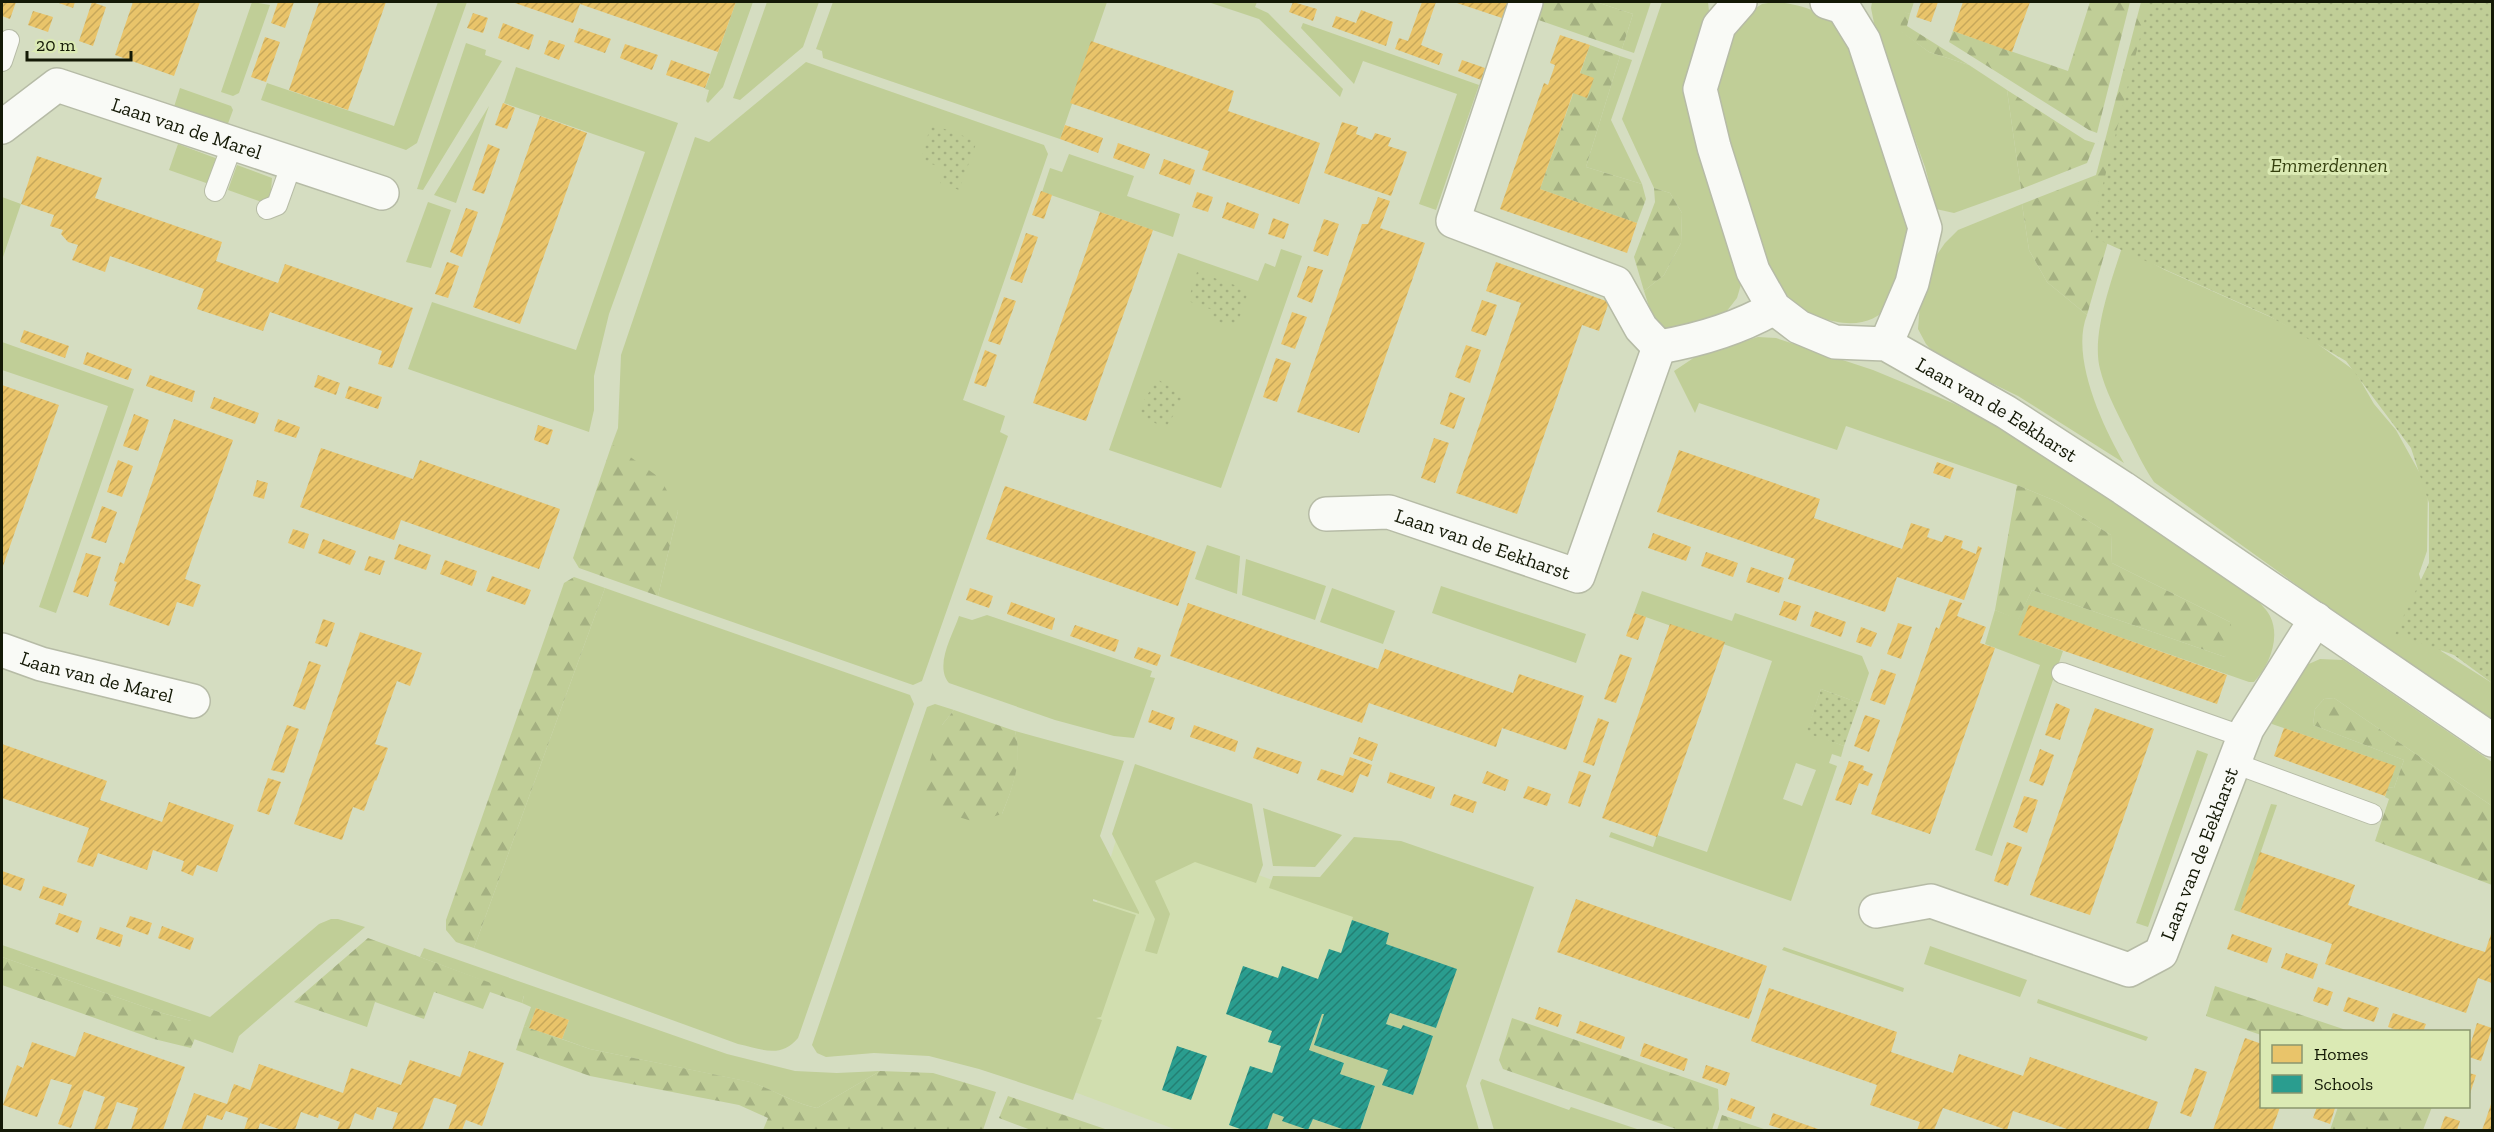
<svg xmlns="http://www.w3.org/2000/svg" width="2494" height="1132" viewBox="0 0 2494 1132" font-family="'Zilla Slab',serif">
  <defs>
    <pattern id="forest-firs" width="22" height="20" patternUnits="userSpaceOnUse" patternTransform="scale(1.5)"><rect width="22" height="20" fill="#c0ce97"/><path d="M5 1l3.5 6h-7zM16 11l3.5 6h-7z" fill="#a4b081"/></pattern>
    <pattern id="park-dots" width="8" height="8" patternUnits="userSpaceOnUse" patternTransform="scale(1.5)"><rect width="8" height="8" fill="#c0ce97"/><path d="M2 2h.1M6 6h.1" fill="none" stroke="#a4b081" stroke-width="1.8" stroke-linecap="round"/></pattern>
    <pattern id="homes-hatch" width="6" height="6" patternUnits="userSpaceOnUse" patternTransform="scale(1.5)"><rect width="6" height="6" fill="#e9c46a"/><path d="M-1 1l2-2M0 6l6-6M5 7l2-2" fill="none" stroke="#c7a85a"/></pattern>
    <pattern id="schools-hatch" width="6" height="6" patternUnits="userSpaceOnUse" patternTransform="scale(1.5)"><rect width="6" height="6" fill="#2a9d8f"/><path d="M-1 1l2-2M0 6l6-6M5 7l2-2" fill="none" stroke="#237f73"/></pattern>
  </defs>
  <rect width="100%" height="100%" fill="#d5ddc1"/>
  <path fill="#d1deaf" d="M1121,824L1493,962L1437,1112L1384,1130H1177L1042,1080Z"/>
  <path fill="#c0ce97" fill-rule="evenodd" d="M252,2L270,5L239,93L233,96L221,92Z
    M438,2H467L417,143L406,150L261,100L267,83L394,126Z
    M736,2H753L723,87L708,103L706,101L709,90L705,89Z
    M767,2H819L803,47L740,100L733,98Z
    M833,2H1107L1060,139L823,58L822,51L816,49Z
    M1208,2H1257L1255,7L1268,13L1343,89L1340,97L1259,19Z
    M1596,2H1651L1634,53L1622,49L1633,14Z
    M1662,2H1708L1710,20L1684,91L1742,281L1737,298L1726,312L1677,332L1656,328L1644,291L1664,275L1681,243L1682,213L1670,193L1654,188L1622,119Z
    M1774,2C1802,4 1829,13 1846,36L1910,222C1908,247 1902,281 1890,303C1870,336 1819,323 1795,303C1784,294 1777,282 1770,270L1725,135L1718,85L1735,30L1751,11L1762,4Z
    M1872,2H1914L1910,14L1903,12L1901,31L1929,52L1969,65L2007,90L2021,189L1954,213L1936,209L1925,167L1875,28L1871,8Z
    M1303,23L1479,85L1436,210L1419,204L1457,94L1363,61L1354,84L1301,28Z
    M466,43L486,50L485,55L502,61L423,190L417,189Z
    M1620,56L1632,60L1611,120L1642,184L1586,167Z
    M806,62L1044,145L1048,154L963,400L1005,416L1000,432L1008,436L922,681L913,685L658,596L678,511L612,444L618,428L621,355L695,137L709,142Z
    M516,67L678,123L609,314L594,376V410L589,432L408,369L432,302L576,350L645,152L504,103Z
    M180,88L231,106L233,110L226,129L173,110Z
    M489,106L456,203L434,195Z
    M178,144L218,159L209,184L169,170Z
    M1069,154L1134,176L1127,196L1180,214L1173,237L1042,192L1050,168L1062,172Z
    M237,165L272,178L270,205L228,190Z
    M2,197L21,204L2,260Z
    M428,202L451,210L431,268L406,262Z
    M2022,204L2029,250L2047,282L2087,315C2070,357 2103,427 2124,463L2018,396L1938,357L1926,344L1918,329L1920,304L1936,256L1945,243L1958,230Z
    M2122,247L2165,270L2275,319L2315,342L2355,371L2374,404L2396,430L2428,488L2427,551L2419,574L2441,651L2492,683V719L2333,611L2154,482C2142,465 2135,447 2125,429C2116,410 2105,390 2100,369C2091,334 2112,280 2122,247Z
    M1281,249L1302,256L1221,488L1109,450L1178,253L1258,281L1265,263L1275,267Z
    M1758,337L1776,338L1873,370L1955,404L2007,431L2055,459L2255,598C2260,603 2267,610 2270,616C2281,638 2269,666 2254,682H2249L2088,626L2019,635L2063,651L1992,856L1975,850L2040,665L1985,644L1995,610L2018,619L2032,590L2225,657L2230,622L2112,563L2111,535L2058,502L2017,485L1846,426L1837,450L1699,403L1695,413L1674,371L1695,357Z
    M2,342L134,389L56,613L39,607L108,406L2,370Z
    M1207,545L1240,556L1237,594L1195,579Z
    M1246,559L1326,586L1315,620L1242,595Z
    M1441,586L1586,634L1576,663L1432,613Z
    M605,588L910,695L914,704L798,1038C781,1059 761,1049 738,1044L474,948Z
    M1332,588L1395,611L1383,644L1320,622Z
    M1642,591L1732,621L1735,613L1862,656L1869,673L1859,703L1821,689L1807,732L1844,746L1841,757L1832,754L1829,763L1837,766L1791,901L1609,837L1611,832L1653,847L1657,835L1707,852L1772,661L1634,613ZM1796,763L1816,770L1802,806L1783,799Z
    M987,615L1152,671L1150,677L1155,678L1134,738L1114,736L1055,720L949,683C934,665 953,635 959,616L972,620Z
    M2320,659L2343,660L2492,762V806L2334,698L2324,699L2315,709L2313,725L2404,760L2394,788L2388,787L2381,761L2272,724L2270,720L2302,667Z
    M935,704L954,710L942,725L1002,814C1013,787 1022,761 1015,731L1124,761L1100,836L1139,912V914L1093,899V901L1136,915L1101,1017L1096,1018L1102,1020L1073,1100L979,1069L929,1056L874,1053L826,1057L817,1053L812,1045L927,707Z
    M2197,750L2208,754L2148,927L2136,923Z
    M1135,764L1252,804L1263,865L1256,883L1195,862L1155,881L1170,914L1157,954L1145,951L1155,919L1112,834Z
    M2271,804L2277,805L2240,912L2234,910Z
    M1263,808L1342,835L1315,867L1273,866Z
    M1354,837L1401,841L1534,887L1466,1086L1479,1130H1360L1375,1087L1340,1074L1344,1063L1309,1051L1322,1014H1324L1314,1045L1388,1070L1383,1085L1412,1095L1433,1036L1403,1026L1402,1029L1386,1024L1390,1013L1436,1028L1456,969L1386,944L1389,933L1352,920L1353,917L1269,888L1273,876L1320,877Z
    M331,919H338L365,927L239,1036L233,1053L194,1039L201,1021H191L162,1013L2,957V945L210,1017L319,924Z
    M1930,946L2027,980L2020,997L1924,964Z
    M1784,947L1904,988L1903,992L1782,950Z
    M424,948L727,1054L795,1071L837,1073L880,1071L817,1108C793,1103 774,1090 750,1082L590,1049L562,1039L569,1020L536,1008L529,1028L524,1026L531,1007L522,1003L524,996L420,957Z
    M2038,999L2148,1037L2146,1041L2037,1003Z
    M1482,1079L1569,1110L1571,1107L1640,1130H1494L1480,1083Z
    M1273,1113L1284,1117L1283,1121L1308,1130L1313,1119L1345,1130H1267Z"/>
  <path fill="url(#forest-firs)" d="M1535,2H1596L1633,14L1622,49L1530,17Z
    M2090,2H2130L2097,133L2089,130L1949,42L1953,31L2068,71Z
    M2141,2H2170L2113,224L2087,315L2047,282L2029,250L2022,204L2096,175Z
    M1902,11L1910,14L1907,26L1969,65L1929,52L1900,31Z
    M1590,45L1620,56L1586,167L1642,184L1646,199L1637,223L1540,189Z
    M2007,90L2085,140L2095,143L2087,163L2021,189Z
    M1654,188L1670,193L1682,213L1681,243L1664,275L1644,291L1634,257L1655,202Z
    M612,444L660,478L678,511L658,596L579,568L573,558Z
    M2017,485L2058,502L2111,535L2112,563L2230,622L2235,638L2225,657L2032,590L2018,620L1995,610Z
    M574,577L605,588L474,948L456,942L446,930V920L564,583Z
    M2334,698L2492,806V885L2375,841L2389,799L2385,797L2388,787L2394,788L2404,760L2313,725L2315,709L2324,699Z
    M954,710L1015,731C1023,761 1013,787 1002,814L975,822L926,807L924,778L942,725Z
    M368,938L524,995L522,1003L490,992L483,1009L434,992L424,1019L375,1002L367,1027L294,1002Z
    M2,957L162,1013L191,1021H202L191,1048L154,1039L2,985Z
    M2215,986L2349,1031L2262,1032L2261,1035L2206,1016Z
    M1512,1018L1718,1089L1719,1109L1712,1130H1679L1503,1069L1499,1060Z
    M524,1026L590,1049L751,1082C774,1090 793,1103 817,1108L880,1071L933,1073L996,1092L983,1130H763L768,1118L739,1105L590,1076L516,1050Z
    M1008,1096L1108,1130H1031L999,1118Z
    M2338,1107V1106L2432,1107L2423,1130H2330Z
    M1722,1115L1767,1130H1717Z"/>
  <path fill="url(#park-dots)" d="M2149,2H2492V683L2454,655L2395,634L2429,563V503L2411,448L2346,361L2269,316L2090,236Z
    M931,124L977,141L959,190L940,183L945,169L921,160Z
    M1197,272L1249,290L1236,328L1210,319L1213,310L1188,301Z
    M1157,379L1185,396L1165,429L1137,412Z
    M1821,689L1859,703L1844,746L1806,733Z"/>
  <path fill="url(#homes-hatch)" d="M2,2H16L10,19L2,16Z
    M56,2H75L73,8Z
    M92,2L106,7L93,46L79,41Z
    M133,2H200L174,76L115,55Z
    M278,2H294L285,28L271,23Z
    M319,2H386L348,110L289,90Z
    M512,2H736L718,52L580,4L573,23Z
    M1293,2L1317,9L1313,21L1289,12Z
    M1422,2H1436L1421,45L1443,54L1439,65L1395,49L1399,38L1408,41Z
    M1454,2H1508L1502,18Z
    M1921,2H1938L1931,22L1916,17Z
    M1963,2H2030L2012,52L1953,31Z
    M1361,10L1393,22L1386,46L1332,27L1336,16L1356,23Z
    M33,11L53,17L48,32L28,25Z
    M473,13L488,18L483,33L467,28Z
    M503,23L534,35L529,50L498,38Z
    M579,28L611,39L605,53L574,42Z
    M1560,35L1590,45L1580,73L1594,78L1587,98L1573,93L1540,189L1637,223L1627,253L1500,209L1544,83L1548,85L1555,65L1550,63Z
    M265,37L280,42L266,82L251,77Z
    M549,40L565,45L559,60L544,54Z
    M1091,41L1234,91L1228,111L1320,143L1299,204L1202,170L1209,151L1070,103Z
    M625,44L658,55L652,70L620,58Z
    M671,60L710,74L705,88L666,75Z
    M1462,60L1485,68L1481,80L1458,71Z
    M503,103L515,108L507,129L495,125Z
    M540,116L587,133L520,324L473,307Z
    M1342,122L1358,127L1356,134L1372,140L1375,133L1391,138L1388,146L1407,152L1391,196L1324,173Z
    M1065,125L1103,138L1098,153L1060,139Z
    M1118,143L1150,154L1144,169L1113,158Z
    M488,144L500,149L484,194L472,190Z
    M37,156L102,178L95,198L222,242L216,261L278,283L285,264L413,308L392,368L378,364L382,351L270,312L263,331L197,309L204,289L110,256L105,272L72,260L78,245L68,242L61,234L63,230L50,226L54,215L21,204Z
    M1164,159L1195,170L1190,185L1159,174Z
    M1041,191L1052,195L1044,219L1032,215Z
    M1197,192L1213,197L1208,212L1192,207Z
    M1378,197L1390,201L1380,228L1425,243L1359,433L1297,412L1362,224H1368Z
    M1227,202L1259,214L1254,229L1222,218Z
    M466,208L478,212L462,257L450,252Z
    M1100,212L1153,230L1086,421L1033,403Z
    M1273,218L1289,224L1284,239L1268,234Z
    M1324,219L1339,224L1328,256L1313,251Z
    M1026,233L1038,237L1022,283L1010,279Z
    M447,262L459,266L448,298L435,294Z
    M1496,262L1609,302L1599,331L1582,325L1517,514L1456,493L1521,303L1486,291Z
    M1308,266L1323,270L1312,303L1297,297Z
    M1004,297L1016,301L1000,345L988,341Z
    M1482,300L1497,305L1486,336L1471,331Z
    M1292,312L1307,317L1295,349L1281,344Z
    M24,330L69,346L65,358L20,342Z
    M1466,345L1481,350L1470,383L1455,377Z
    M985,350L997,355L986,387L974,383Z
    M87,352L132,369L128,380L83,364Z
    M1276,358L1291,363L1277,402L1263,397Z
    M150,375L195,391L192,402L146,386Z
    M318,375L340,383L336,395L314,387Z
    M2,385L59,405L2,569Z
    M349,386L382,397L378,409L345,398Z
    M1450,392L1465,398L1454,429L1440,424Z
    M214,397L259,413L255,424L210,408Z
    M134,414L149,420L138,451L123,446Z
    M174,419L233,440L185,579L201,585L193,607L177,602L169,626L109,605L117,582L114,581L120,562L124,564Z
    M278,419L300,427L296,438L274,431Z
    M538,425L553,430L548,445L534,440Z
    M1434,438L1449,443L1435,483L1421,478Z
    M321,448L413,479L420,460L560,509L539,569L401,520L394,540L300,507Z
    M1679,450L1820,499L1814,518L1902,549L1911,523L1930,529L1927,537L1942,542L1945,535L1963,541L1961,548L1976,554L1978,546L1982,548L1964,600L1897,577L1885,612L1788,579L1795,559L1657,512Z
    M118,460L133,466L122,497L107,492Z
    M1937,462L1954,468L1950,479L1933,473Z
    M257,480L268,483L264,499L253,496Z
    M1005,486L1196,552L1178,606L986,539Z
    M102,506L117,512L106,543L91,538Z
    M293,529L309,534L304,549L288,543Z
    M1653,533L1691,547L1686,561L1648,548Z
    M323,539L356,551L350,565L318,553Z
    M399,544L431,555L426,570L394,559Z
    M1706,552L1738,563L1733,577L1701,566Z
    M86,553L101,557L88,597L73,592Z
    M369,556L385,561L380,575L364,570Z
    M445,560L477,571L472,586L440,574Z
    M1751,567L1784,578L1779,593L1746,582Z
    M492,576L531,590L525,605L486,591Z
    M970,588L993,596L989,608L966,600Z
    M1950,599L1962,603L1957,616L1986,627L1980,643L1995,648L1930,834L1871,814L1936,627L1939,629Z
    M1784,601L1801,606L1796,621L1779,615Z
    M1011,602L1055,618L1052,630L1007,614Z
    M1188,603L1378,669L1385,649L1513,693L1519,674L1584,696L1566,750L1502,728L1496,747L1369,703L1362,723L1170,656Z
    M2029,605L2227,675L2217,704L2018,635Z
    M1815,611L1846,622L1841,637L1810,626Z
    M1634,613L1646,617L1638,640L1626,636Z
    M323,619L335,623L327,647L315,643Z
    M1898,623L1912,627L1901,659L1887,654Z
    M1670,624L1725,642L1657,837L1602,818Z
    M1075,625L1119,640L1115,652L1070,636Z
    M1861,627L1877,633L1871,647L1856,642Z
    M360,632L422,653L410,686L397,681L375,744L388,748L376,781L375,780L364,811L353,807L342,840L294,824Z
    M1138,647L1161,655L1157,666L1134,658Z
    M1620,654L1632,658L1616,703L1604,699Z
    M309,661L321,665L305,710L293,706Z
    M1881,669L1896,674L1885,705L1870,700Z
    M2056,703L2070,709L2060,740L2045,735Z
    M2095,708L2154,729L2090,915L2030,895Z
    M1152,710L1175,718L1171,730L1148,722Z
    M1865,715L1880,720L1869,752L1854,746Z
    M1598,718L1609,722L1594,766L1583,762Z
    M287,725L299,729L284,773L271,770Z
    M1194,725L1238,741L1235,752L1190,737Z
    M2284,728L2396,766L2385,796L2274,756Z
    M1359,737L1378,744L1372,761L1353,754Z
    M2,744L107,781L100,800L162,822L169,802L234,825L217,872L197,865L193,876L181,871L184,861L153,850L147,870L98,853L93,867L77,862L89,828L2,798Z
    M1257,747L1302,762L1298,774L1253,758Z
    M2040,749L2054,755L2043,786L2029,781Z
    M1350,757L1372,765L1368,777L1360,774L1353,793L1317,780L1321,769L1343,776Z
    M1849,761L1864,766L1863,770L1873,774L1868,786L1859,783L1851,805L1835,800Z
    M1487,771L1509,780L1505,791L1482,783Z
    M1579,771L1591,775L1580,807L1568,803Z
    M1390,772L1435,787L1431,799L1387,783Z
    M268,778L281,782L269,815L257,811Z
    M1528,786L1551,794L1547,806L1523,798Z
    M1454,794L1477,802L1473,813L1450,805Z
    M2024,796L2038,800L2027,833L2013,827Z
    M2007,842L2022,847L2008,886L1994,881Z
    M2260,852L2355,885L2348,905L2462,945L2485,952L2492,931V983L2478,978L2466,1013L2325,964L2332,944L2240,912Z
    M2,871L25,879L21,891L2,884Z
    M43,886L67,894L63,906L39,898Z
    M1576,899L1767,966L1749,1019L1557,952Z
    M59,913L82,921L78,933L55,924Z
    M130,916L152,923L148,935L126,927Z
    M162,926L194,938L190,950L158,938Z
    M100,927L123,935L120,947L96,939Z
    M2232,934L2272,948L2267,963L2227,949Z
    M2286,953L2318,964L2313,979L2281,968Z
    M2318,987L2333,992L2328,1006L2313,1001Z
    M1769,988L1897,1032L1891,1052L1953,1073L1959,1054L2023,1076L2030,1057L2158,1102L2148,1130H2070L2013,1111L2007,1130L1943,1108L1934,1130H1917L1920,1122L1870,1105L1877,1085L1751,1041Z
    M2348,997L2379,1008L2374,1022L2343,1011Z
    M1539,1007L1562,1015L1558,1027L1535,1019Z
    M536,1008L569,1020L562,1039L529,1028Z
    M2393,1013L2426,1024L2423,1032H2402L2388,1027Z
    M1580,1021L1625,1037L1621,1049L1576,1033Z
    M2477,1023L2492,1028L2481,1061L2469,1057V1049Z
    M84,1032L185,1067L163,1130H131L138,1108L117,1102L107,1130H94L105,1097L84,1090L71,1128L58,1124L72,1085L51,1079L37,1117L3,1105L17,1065L23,1068L32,1042L75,1057Z
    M2245,1038L2262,1044V1106L2280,1107L2272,1130H2213Z
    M1644,1043L1688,1059L1684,1071L1640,1056Z
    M469,1051L504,1063L482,1126L466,1120L462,1130H448L457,1105L436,1098H434L422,1130H392L398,1113L377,1107L373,1120L355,1113L349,1130H337L340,1122L319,1114L318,1118L301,1112L295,1130H282L260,1123L258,1130H244L248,1118L226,1111L222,1120L207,1115L202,1130H181L194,1093L227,1104L234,1084L250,1090L259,1064L343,1093L351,1068L401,1085L410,1060L460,1077Z
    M1706,1065L1730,1073L1726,1086L1702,1078Z
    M2195,1068L2207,1072L2191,1117L2180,1113Z
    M2469,1073L2476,1075L2469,1097Z
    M1731,1098L1755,1107L1751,1119L1727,1110Z
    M2492,1101V1130H2482L2485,1122Z
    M2317,1107L2335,1108L2330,1124L2313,1118Z
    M1773,1113L1795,1121L1821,1130H1785L1769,1125Z
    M2445,1116L2460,1121L2457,1130H2440Z"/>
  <path fill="url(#schools-hatch)" d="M1352,920L1389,933L1386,944L1457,969L1436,1028L1390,1013L1386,1024L1401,1029L1403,1025L1433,1036L1413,1095L1382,1085L1388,1070L1314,1045L1324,1014H1322L1309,1050L1344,1063L1340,1074L1375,1086L1360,1130H1345L1313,1119L1308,1130L1282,1121L1284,1117L1273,1113L1267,1130H1243L1229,1125L1250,1066L1272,1073L1281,1046L1268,1042L1272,1031L1226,1014L1243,966L1278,978L1282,966L1318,979L1329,949L1341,953Z
    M1177,1046L1207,1056L1191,1100L1162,1090Z"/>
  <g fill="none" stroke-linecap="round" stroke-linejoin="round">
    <defs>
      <path id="service" d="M2,61L9,40
        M215,191L233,143
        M267,209L277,205L292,163
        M2062,673L2244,737
        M2234,763L2372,814"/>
      <g id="minor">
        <path id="s1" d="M1740,2L1719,26L1700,89L1714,147L1753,271L1774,308L1799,327L1835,342L1886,344L2006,412L2123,488L2492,740"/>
        <path d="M1827,2L1843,7L1864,41L1925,228L1912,283L1886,344"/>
        <path id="s2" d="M2,127L57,85L382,193"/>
        <path d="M1659,347C1700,340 1739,328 1774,308"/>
        <path id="s3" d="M1326,514L1389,512L1578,576L1659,347L1641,328L1616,283L1453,221L1526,2"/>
        <path id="s4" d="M2,650L41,664L193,701"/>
        <path id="s5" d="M1876,911L1931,901L2129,970L2161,953L2247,729L2316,619"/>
      </g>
    </defs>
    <use href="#service" stroke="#b6bba6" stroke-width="22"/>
    <use href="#minor" stroke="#b6bba6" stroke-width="36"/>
    <use href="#service" stroke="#f9faf6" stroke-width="20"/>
    <use href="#minor" stroke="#f9faf6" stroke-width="33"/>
  </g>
  <g text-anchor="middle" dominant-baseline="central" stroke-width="6" stroke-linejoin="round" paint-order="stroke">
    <g font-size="20" fill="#141906" stroke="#dbeab4">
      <text stroke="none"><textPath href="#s2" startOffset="206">Laan van de Marel</textPath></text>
      <text stroke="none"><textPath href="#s1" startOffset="580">Laan van de Eekharst</textPath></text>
      <text stroke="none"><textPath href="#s3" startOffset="162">Laan van de Eekharst</textPath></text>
      <text stroke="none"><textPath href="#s4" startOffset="99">Laan van de Marel</textPath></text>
      <text stroke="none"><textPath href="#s5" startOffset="408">Laan van de Eekharst</textPath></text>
    </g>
    <g font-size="20" font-style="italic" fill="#343f0d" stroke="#dbeab4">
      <text x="2329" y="165">Emmerdennen</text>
    </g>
  </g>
  <rect width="2494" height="1132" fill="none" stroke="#141906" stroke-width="6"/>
  <rect x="2260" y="1030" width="210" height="78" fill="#dbeab4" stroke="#8b966e" stroke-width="1.5"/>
  <rect x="2272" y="1045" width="30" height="18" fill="#e9c46a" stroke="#8b966e" stroke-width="1.5"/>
  <text x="2314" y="1060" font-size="18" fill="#141906">Homes</text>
  <rect x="2272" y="1075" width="30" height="18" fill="#2a9d8f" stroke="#8b966e" stroke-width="1.5"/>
  <text x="2314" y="1090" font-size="18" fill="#141906">Schools</text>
  <path d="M27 51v9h104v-9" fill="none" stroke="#141906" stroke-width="3"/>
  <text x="36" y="51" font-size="18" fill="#141906" stroke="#dbeab4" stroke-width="4.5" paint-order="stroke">20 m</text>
</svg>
